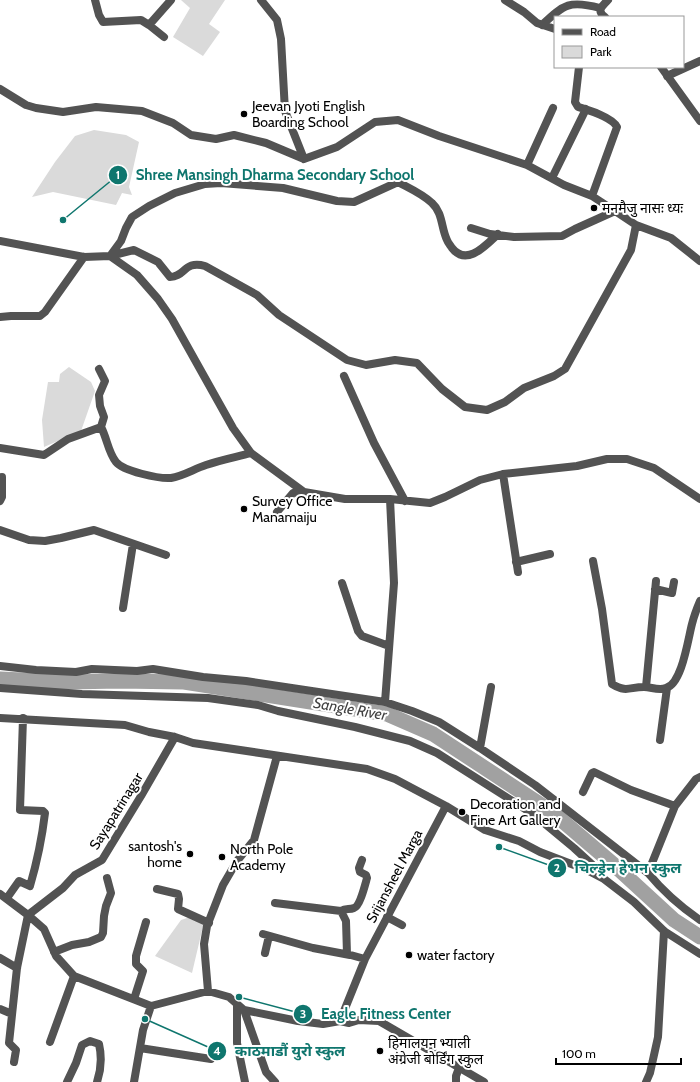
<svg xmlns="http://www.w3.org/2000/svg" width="700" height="1082" viewBox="0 0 700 1082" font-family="Cabin,'Noto Sans Devanagari',sans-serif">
  <rect width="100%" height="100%" fill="#fff"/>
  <path fill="#dadada" d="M181,0H225L209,24L220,32L203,56L173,37L190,8Z
    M94,130L126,135L139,142L129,187L132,195L122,193L116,205L53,192L32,197L55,162L75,136Z
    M69,367L91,382L95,391L81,431L44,447L42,420L48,382H59L60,374Z
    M190,917L204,922L192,973L155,956L181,920Z"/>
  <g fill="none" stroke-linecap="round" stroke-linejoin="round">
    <path stroke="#a1a1a1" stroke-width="15" d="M0,679L67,682L120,681L184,682L387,714L433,734L552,812L613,864L674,920L700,937"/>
    <path stroke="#535353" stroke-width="8" d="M95,0L99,15L103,22L141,20L149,25L171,0
      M261,0L277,20L281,39L285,111L304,159
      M505,0L524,12L537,23L555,29
      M605,17C596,11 602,6 608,0
      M149,25L164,37
      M542,25C564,4 570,0 600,8
      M579,67L575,102L578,107C588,110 612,117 617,127L592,196
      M661,67L700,121
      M667,76L700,61
      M0,89L26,105L36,108L63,112L96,107L142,111L173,123L191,135L216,139L234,135L266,143L304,159L337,147L375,122L398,120L439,136L527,165L564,185L592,196L615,211
      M527,165L553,108
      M552,178L586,109
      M471,228L490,234L514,237L562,236L575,229L615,211L636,225L671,238L700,261
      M0,241L84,257L110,256L134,250L158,262L170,277C185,277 184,260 205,266L257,295L279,315L347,360L366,365L395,360L417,363L442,389L465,407L487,410L505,402L524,388L554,376L565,369L631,250L636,225
      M110,256L137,275L158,299L172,319L233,428L251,453L304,492L345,499H390L430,503L445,497L480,480L503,474L577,466L607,459H627L654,468L700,499
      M110,256L121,241L126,228L132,217L149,206L175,193L205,184L221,183L283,188L337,201L354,202L398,182C409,188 423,194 432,203C443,213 441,228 447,240C448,243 451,246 452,248C467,267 486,245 498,234
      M0,317L11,316H40L45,312L84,257
      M99,369L105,381L99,395L100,406L104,417L101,427C107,438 108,452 116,462C123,471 159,479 171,478C183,476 194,469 206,465C220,460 236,457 251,453
      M344,376L374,443L405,501
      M0,448L44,455L68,439L101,427
      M503,474L518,572
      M0,501L2,497V477
      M277,512L293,493L304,492
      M0,530L29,540L45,541L61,538L94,530L166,555
      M593,561L602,609L612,684C627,693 629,687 644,687C651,687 659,691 666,688C682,684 688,639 692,624C694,616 697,608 700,601
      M516,562L550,554
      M342,583L358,631L362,636L389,646
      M655,589L672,593L674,582
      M123,608L133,544
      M0,666L36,670L76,672L92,669L137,671L153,669L203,677L246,681L385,702L412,711L439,722L480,748L535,785L648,873C662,890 681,907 700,920
      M646,687L656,581
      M0,688L82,694L208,698L258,705L278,711L355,727L410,741L437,753L533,814L574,848L597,869L602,876
      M385,702L394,583L390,499
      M0,718L125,725L149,732L175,737L193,743L367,769L395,779L446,806L485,830L519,841L540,852L587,870L604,879L634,902L664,931L700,954
      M660,740L667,688
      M480,748L491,687
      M583,792L592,773L594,772L631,790L675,806
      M648,873L675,806L696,779L700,777
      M157,889L178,894L179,899L178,909L209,923
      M0,894L28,915L44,929L56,956L74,976L151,1006L208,991L229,997L244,1010L298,1021L323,1024L340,1021L349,1023L359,1020L379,1021L484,1082
      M7,898L19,881L30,886C37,862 42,838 45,813L43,811L20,810L23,718
      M275,903L341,911L346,921L347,954L365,959
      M341,911C346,908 349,910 354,908C360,906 365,885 367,878L366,875L360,872L359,868L362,860
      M387,917L402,925
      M263,934L313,948L350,955
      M54,952L72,945L89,942L101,937L103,933L104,916L106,906L111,893L107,878
      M265,953L269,936
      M0,958L17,968
      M208,991L204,944L207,926L223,885L237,861L254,840L277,756
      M134,999L143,971L136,964V956L146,922
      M237,1005V1043L245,1082
      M0,1009L12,1014
      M244,1010L266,1072L275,1082
      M340,1021L365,959L446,806
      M50,1042L74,976
      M140,1048L211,1059
      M14,1062L16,1050L9,1043L17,968L28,915L63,888L75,875L102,860L141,796L175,737
      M67,1082L76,1063L82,1045L90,1041L99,1044C102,1057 101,1070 97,1082
      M134,1082L143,1030L151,1006
      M456,1082V1076L459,1068
      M646,1082L650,1073L658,1037L664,931"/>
  </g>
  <g fill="#000" stroke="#fff" stroke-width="1.5">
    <circle cx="244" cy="114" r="4"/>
    <circle cx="594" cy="208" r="4"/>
    <circle cx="244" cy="509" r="4"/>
    <circle cx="462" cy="812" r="4"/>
    <circle cx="190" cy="854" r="4"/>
    <circle cx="222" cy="857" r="4"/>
    <circle cx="409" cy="955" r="4"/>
    <circle cx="380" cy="1051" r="4"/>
  </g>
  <g text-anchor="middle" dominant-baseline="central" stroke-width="4" stroke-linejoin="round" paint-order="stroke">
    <g font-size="14" fill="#000" stroke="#fff" text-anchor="start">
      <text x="252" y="106">Jeevan Jyoti English<tspan x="252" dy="16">Boarding School</tspan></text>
      <text x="602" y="208">मनमैजु नासः ध्यः</text>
      <text x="252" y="501">Survey Office<tspan x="252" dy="16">Manamaiju</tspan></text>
      <text x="470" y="804">Decoration and<tspan x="470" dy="16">Fine Art Gallery</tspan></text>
      <text x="182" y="846" text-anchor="end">santosh's<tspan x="182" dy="16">home</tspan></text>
      <text x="230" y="849">North Pole<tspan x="230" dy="16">Academy</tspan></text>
      <text x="417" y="955">water factory</text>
      <text x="388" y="1043">हिमालयन भ्याली<tspan x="388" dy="16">अंग्रेजी बोर्डिंग स्कुल</tspan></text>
    </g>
    <g font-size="14" fill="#000" stroke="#fff">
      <text transform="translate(116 811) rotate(-58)">Sayapatrinagar</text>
      <text transform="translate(394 876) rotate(-62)">Srijansheel Marga</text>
    </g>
    <g font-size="15" font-style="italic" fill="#424242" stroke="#fff">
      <text transform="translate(350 709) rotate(10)">Sangle River</text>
    </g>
  </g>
  <path fill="none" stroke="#0f766e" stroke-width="1.5" d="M63 220L118 175M499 847L557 868M239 997L303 1014M145 1019L217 1051"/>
  <g fill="#0f766e" stroke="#fff" stroke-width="1.5">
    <circle cx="63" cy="220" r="4"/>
    <circle cx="499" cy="847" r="4"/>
    <circle cx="239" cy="997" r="4"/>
    <circle cx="145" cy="1019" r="4"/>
    <circle cx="118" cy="175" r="10"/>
    <circle cx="557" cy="868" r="10"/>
    <circle cx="303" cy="1014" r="10"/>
    <circle cx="217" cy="1051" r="10"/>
  </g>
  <g font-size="12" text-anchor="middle" font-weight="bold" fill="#fff">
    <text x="118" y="179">1</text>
    <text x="557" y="872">2</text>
    <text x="303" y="1018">3</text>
    <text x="217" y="1055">4</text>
  </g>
  <g font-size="15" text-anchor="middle" font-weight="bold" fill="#0f766e" stroke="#fff" stroke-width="4" stroke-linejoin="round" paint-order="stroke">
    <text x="275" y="180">Shree Mansingh Dharma Secondary School</text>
    <text x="628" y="873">चिल्ड्रेन हेभन स्कुल</text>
    <text x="386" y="1019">Eagle Fitness Center</text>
    <text x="290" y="1056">काठमाडौं युरो स्कुल</text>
  </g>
  <rect x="554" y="16" width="130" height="52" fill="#ffffff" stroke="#999999"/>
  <rect x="562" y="29" width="20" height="6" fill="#535353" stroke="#999999"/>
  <text x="590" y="36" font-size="12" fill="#000000">Road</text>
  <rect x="562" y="46" width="20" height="12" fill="#dadada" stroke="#999999"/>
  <text x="590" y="56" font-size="12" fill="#000000">Park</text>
  <path d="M556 1058v6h125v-6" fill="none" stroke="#000000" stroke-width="2"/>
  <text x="562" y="1058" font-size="12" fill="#000000" stroke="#ffffff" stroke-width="3" paint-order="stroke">100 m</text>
</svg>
